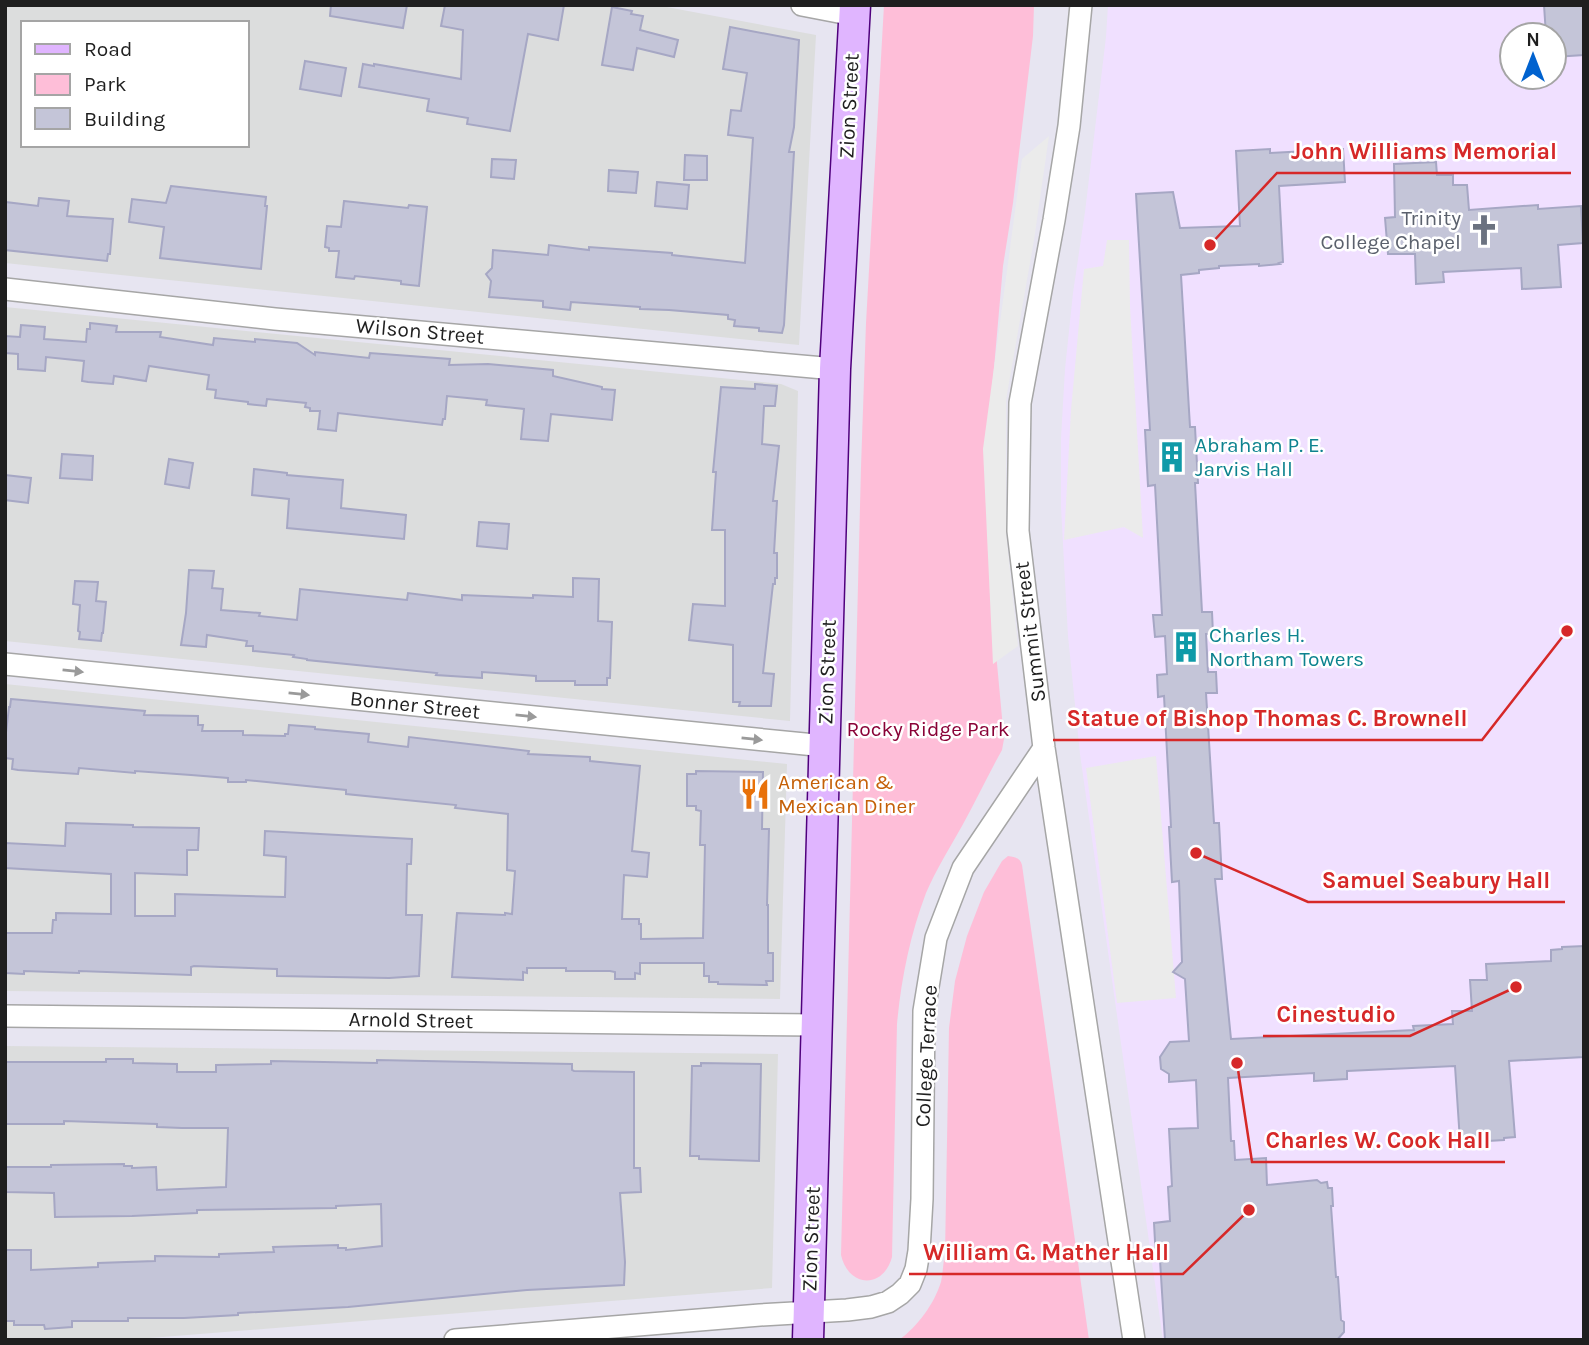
<svg xmlns="http://www.w3.org/2000/svg" width="1589" height="1345" viewBox="0 0 1589 1345" font-family="Karla,sans-serif">
  <rect width="100%" height="100%" fill="#e7e5f1"/>
  <path fill="#dcdddd" fill-rule="evenodd" d="M5,5H656L816,35L799,345L5,263ZM23,23H247V145H23Z
    M5,307L781,384L798,391L790,721L5,641Z
    M5,684L787,764L780,999L5,991Z
    M5,1046L778,1054L772,1288L125,1340H5Z"/>
  <path fill="#f0e0ff" fill-rule="evenodd" d="M1108,5H1584V1340H1163L1080,754L1068,636L1061,507V438L1065,369L1073,293L1085,212L1106,37ZM1512,35H1554V77H1512Z"/>
  <path fill="#febed8" d="M884,5H1034L1033,36L1013,203L1003,266L988,436L995,642L1004,739L1002,750C988,775 976,801 962,826C949,849 936,870 926,893C910,935 901,980 897,1024L892,1257C883,1290 848,1287 841,1255L861,467L866,323Z
    M1008,856C1015,857 1020,858 1022,865L1089,1340H899C918,1326 934,1304 941,1282C943,1273 943,1263 945,1254L949,1028L955,981L967,936L984,892L1002,861Z"/>
  <path fill="#ebebeb" d="M1049,136L1034,240L1006,400V533L1018,646L993,664L983,449L1022,159Z
    M1107,240H1129L1130,306L1143,538L1124,527L1064,540L1071,410L1084,269L1103,266Z
    M1156,756L1176,998L1117,1003L1086,768Z"/>
  <path fill="#c4c5d8" stroke="#a6a7c4" stroke-width="2" d="M331,5H407L403,28L330,16Z
    M445,5H564L558,40L528,34L510,131L467,124L468,118L427,111L429,99L359,87L363,64L374,66V64L461,79L463,30L441,26Z
    M1544,5H1584V55L1554,57V35H1546Z
    M612,7L632,11L631,14L643,16L640,30L678,40L674,57L637,48L633,70L602,65Z
    M730,27L799,40L794,127L789,152H794L784,325L782,333L759,331V328L734,326L735,320L728,319V315L669,310L640,309V307L571,302L570,310L543,307V301L489,297L491,281L486,274L492,268L493,250L548,255L549,245L589,250V247L672,253V255L745,263L753,138L728,135L731,110L741,111L747,73L723,69Z
    M305,61L346,68L341,96L300,89Z
    M1270,149V153L1343,149L1345,182L1279,186L1283,262L1279,263L1280,264L1259,266V264L1219,266V268L1199,270V273L1181,275L1190,427H1195L1198,483H1195L1202,612H1212L1213,634H1206L1208,672H1216L1217,693H1206L1214,823H1219L1222,879H1215L1231,1039L1414,1030L1413,1026L1453,1024L1452,1011H1472L1470,980H1487L1486,964L1551,961V950L1562,949V947L1584,946V1057L1509,1061L1515,1137L1504,1138V1140L1471,1142V1140L1460,1141L1455,1066L1347,1071V1079L1314,1081V1073L1228,1078L1231,1141H1234L1235,1160L1266,1158L1267,1185L1317,1180L1321,1183L1327,1182L1328,1188H1332L1333,1206H1331L1336,1277H1338L1341,1320L1344,1322V1332L1337,1340H1165L1160,1260H1156L1154,1223L1170,1221L1168,1187L1172,1186L1169,1129L1198,1128L1196,1080L1169,1082V1074L1161,1069L1160,1057L1170,1042L1189,1041L1185,979L1173,972L1182,962L1179,881L1172,882L1169,827H1171L1164,696L1158,697L1157,675L1167,674L1165,636L1155,637L1153,615H1162L1155,485L1148,486L1145,430H1150L1136,194L1173,192L1180,228L1240,226L1236,151Z
    M685,155L707,156V180H684Z
    M492,159L516,160L514,179L491,177Z
    M1436,162L1437,175H1453V185H1467L1469,210L1538,205V209L1581,206L1583,243L1558,245L1561,287L1522,289L1521,268L1443,272L1444,282L1416,284L1415,254H1388L1385,218L1395,217L1394,164Z
    M609,170L638,172L636,193L608,191Z
    M657,182L689,185L687,209L655,206Z
    M171,186L266,197L265,206H267L261,269L160,258L164,227L129,222L132,199L166,203Z
    M39,198L69,201L67,216L113,219L110,254H108L107,261L5,250V202L38,206Z
    M344,201L408,208L409,205L427,207L419,286L401,284V281L355,276L354,279L336,277L339,251H329V248L325,247L327,226L341,227Z
    M90,323L117,326L116,332H161L160,337L213,345L214,338L255,342V339L297,343L315,355V352L369,358L370,353L450,359L449,365L488,364L553,370V376L602,387V389L615,390L612,420L551,414L548,441L521,439L524,409L486,405L487,400L447,396L445,419H443L442,425L338,413L336,431L318,429L320,411H310V408L305,407L306,403L267,399L266,406L248,404V402L215,398L216,390L207,389L209,375L149,366L146,381L114,376L113,384L88,382L82,381L84,361L46,357L45,371L18,369V354L5,353V336L20,337L21,325L45,327L44,339L86,342L87,329H90Z
    M755,384L777,386L775,406H764L762,444L779,446L773,501H777L774,553H777V578H775V584H773L763,673L774,674L771,706H739L740,702H733V645L689,640L693,604L725,606V530H712L716,472H713L721,387L755,389Z
    M62,454L93,456L92,480L60,478Z
    M169,459L193,463L189,488L165,484Z
    M254,469L287,473V475L343,480L341,508L406,515L404,539L287,528L289,499L252,495Z
    M5,475L31,478L28,503L5,500Z
    M479,522L509,524L507,549L477,546Z
    M189,570L214,571L212,588L223,589L221,610L260,613L259,616L297,620L300,589L407,600L408,593L462,600V595L533,598V595L573,597V578L599,579L598,621L612,622L610,678H607V685H575V681H536V676L482,672V678L436,675L437,673L307,660V659L293,657L294,655L253,651V646H246L247,641L207,635L206,647L181,645L186,613Z
    M75,581L98,582L96,601L106,602L103,633H102L101,641L79,639L80,632L78,631L80,605L73,604Z
    M11,699L145,711L144,715L198,716V725H203L202,731H243V735L285,736V734H288L289,725L315,727V729L369,734L368,742L408,747L409,737L529,751L528,754L590,757V761L640,766L632,851L649,853L647,877L624,875L622,919H639V924H641V939L703,938L705,845H700L701,811L696,810V806H687V774H696V771L763,772L762,829H769L767,905H768V953H773V981H766L767,985L718,984V982H709V976H704V963H640V974L635,973V979H615V972L610,971H566V968H527V973L523,972V980L452,977L457,913L505,915V913L512,914L515,871L507,870L508,814L455,808L456,805L346,794V790L246,780V782H228V778L191,775L135,771V773L79,768L78,774L18,770L12,769L13,759L5,758V741L9,707H10Z
    M66,823L133,825V827L199,828L198,850H187V875L135,873V916H175V894L285,897L286,857L264,855L265,831L412,839L411,864H407L406,915H422L419,976L389,978L277,976V969L194,966L191,967V975L79,971V973L24,971V974L5,973V933H52L53,920H56V913L111,914V874L5,868V843L65,846Z
    M106,1059H133V1063L177,1064V1072H216V1065L271,1064V1061L377,1063V1060L572,1064V1070L574,1071L634,1072V1168H640L641,1192L620,1193L625,1262L624,1285L527,1290L348,1307L238,1313V1315L184,1318H128V1321H72V1327L45,1329L44,1325H14V1321H5V1250H31V1270L98,1267V1263L155,1261V1256L219,1257V1254L274,1252L273,1247L338,1245V1248H346V1250L382,1246L381,1204L336,1206V1208L197,1210V1213L132,1216L55,1217L54,1193L5,1192V1167H51V1165L124,1164V1166H132V1168L156,1167L157,1190L226,1187L228,1128H182L157,1127V1124L64,1121V1124H5V1062H106Z
    M701,1063L761,1064L759,1161L699,1159V1156H690L692,1066H701Z"/>
  <g fill="none" stroke-linecap="round" stroke-linejoin="round">
    <defs>
      <path id="street" d="M802,5L854,15
        M1081,5L1069,126L1054,220L1020,403L1018,531L1044,748L1134,1340
        M5,289L275,319L835,369
        M5,664L825,746
        M5,1016L817,1025
        M455,1340L760,1315L847,1310L871,1307L888,1302L900,1294L910,1284L916,1269L919,1251L922,1199L924,1011L936,938L963,868L1044,748"/>
      <path id="secondary" d="M808,1340L835,369L855,5"/>
    </defs>
    <use href="#street" stroke="#a6a6a6" stroke-width="24"/>
    <use href="#secondary" stroke="#4f007d" stroke-width="33"/>
    <use href="#street" stroke="#fff" stroke-width="21"/>
    <use href="#secondary" stroke="#e0b5ff" stroke-width="30"/>
  </g>
  <defs><path id="oneway-solid" d="M-6-.8H1V-3.2L6.5 0L1 3.2V.8H-6Z" transform="scale(1.75)"/></defs>
  <g fill="#9a9a9a">
    <use href="#oneway-solid" transform="translate(73 671) rotate(6)"/>
    <use href="#oneway-solid" transform="translate(299 694) rotate(6)"/>
    <use href="#oneway-solid" transform="translate(526 716) rotate(6)"/>
    <use href="#oneway-solid" transform="translate(752 739) rotate(6)"/>
  </g>
  <defs>
    <symbol id="church-bare" viewBox="-9 -9 18 18"><path d="M-1.2-6h2.4v3.5h3.3v2.4h-3.3V6h-2.4V-.1h-3.3v-2.4h3.3Z" fill="#6b7280" stroke="#fff" stroke-width="2.5" paint-order="stroke"/></symbol>
    <symbol id="building-bare" viewBox="-9 -9 18 18"><path d="M-4-6H4V6H1V3H-1V6H-4ZM-2.5-4.3h1.7v1.8h-1.7ZM.8-4.3h1.7v1.8H.8ZM-2.5-1h1.7V.8h-1.7ZM.8-1h1.7V.8H.8Z" fill="#0f9aa8" stroke="#fff" stroke-width="2.5" paint-order="stroke"/></symbol>
    <symbol id="restaurant-bare" viewBox="-9 -9 18 18"><path d="M-5-6h1v4h1v-4h1v4h1v-4h1v5L-1.5 .5V6h-2V.5L-5-1ZM5-6V6H3V1.5H1.5Q1.5-4 5-6Z" fill="#e8710a" stroke="#fff" stroke-width="2.5" paint-order="stroke"/></symbol>
  </defs>
  <g fill-rule="evenodd">
    <use href="#church-bare" x="1462" y="208" width="44" height="44"/>
    <use href="#building-bare" x="1150" y="435" width="44" height="44"/>
    <use href="#building-bare" x="1164" y="625" width="44" height="44"/>
    <use href="#restaurant-bare" x="733" y="772" width="44" height="44"/>
  </g>
  <g text-anchor="middle" dominant-baseline="central" stroke-width="5" stroke-linejoin="round" paint-order="stroke">
    <g font-size="21" fill="#1f1f1f" stroke="#fff">
      <text transform="translate(849 106) rotate(-87)">Zion Street</text>
      <text transform="translate(420 331) rotate(5)">Wilson Street</text>
      <text transform="translate(1030 632) rotate(-97)">Summit Street</text>
      <text transform="translate(827 672) rotate(-88)">Zion Street</text>
      <text transform="translate(415 705) rotate(6)">Bonner Street</text>
      <text transform="translate(411 1020) rotate(1)">Arnold Street</text>
      <text transform="translate(926 1056) rotate(-87)">College Terrace</text>
      <text transform="translate(811 1239) rotate(-88)">Zion Street</text>
    </g>
    <g font-size="21" fill="#5b616d" stroke="#fff" text-anchor="end">
      <text x="1461" y="218">Trinity<tspan x="1461" dy="24">College Chapel</tspan></text>
    </g>
    <g font-size="21" fill="#0d838f" stroke="#fff" text-anchor="start">
      <text x="1195" y="445">Abraham P. E.<tspan x="1195" dy="24">Jarvis Hall</tspan></text>
      <text x="1209" y="635">Charles H.<tspan x="1209" dy="24">Northam Towers</tspan></text>
    </g>
    <g font-size="21" fill="#890237" stroke="#fff">
      <text x="928" y="729">Rocky Ridge Park</text>
    </g>
    <g font-size="21" fill="#c56008" stroke="#fff" text-anchor="start">
      <text x="778" y="782">American &amp;<tspan x="778" dy="24">Mexican Diner</tspan></text>
    </g>
  </g>
  <path fill="none" stroke="#d62828" stroke-width="2.5" d="M1210 245L1277 173H1571M1567 631L1482 740H1053M1196 853L1308 902H1565M1516 987L1410 1036H1263M1237 1063L1252 1162H1505M1249 1210L1183 1274H909"/>
  <g fill="#d62828" stroke="#fff" stroke-width="2.5">
    <circle cx="1210" cy="245" r="7"/>
    <circle cx="1567" cy="631" r="7"/>
    <circle cx="1196" cy="853" r="7"/>
    <circle cx="1516" cy="987" r="7"/>
    <circle cx="1237" cy="1063" r="7"/>
    <circle cx="1249" cy="1210" r="7"/>
  </g>
  <g font-size="23" text-anchor="middle" font-weight="bold" fill="#d62828" stroke="#fff" stroke-width="5" stroke-linejoin="round" paint-order="stroke">
    <text x="1424" y="159">John Williams Memorial</text>
    <text x="1267" y="726">Statue of Bishop Thomas C. Brownell</text>
    <text x="1436" y="888">Samuel Seabury Hall</text>
    <text x="1336" y="1022">Cinestudio</text>
    <text x="1378" y="1148">Charles W. Cook Hall</text>
    <text x="1046" y="1260">William G. Mather Hall</text>
  </g>
  <rect width="1589" height="1345" fill="none" stroke="#1f1f1f" stroke-width="14"/>
  <rect x="21" y="21" width="228" height="126" fill="#ffffff" stroke="#a5a5a5" stroke-width="2"/>
  <rect x="35" y="44" width="35" height="10" fill="#e0b5ff" stroke="#a5a5a5" stroke-width="2"/>
  <text x="84" y="56" font-size="21" fill="#1f1f1f">Road</text>
  <rect x="35" y="74" width="35" height="21" fill="#febed8" stroke="#a5a5a5" stroke-width="2"/>
  <text x="84" y="91" font-size="21" fill="#1f1f1f">Park</text>
  <rect x="35" y="108" width="35" height="21" fill="#c4c5d8" stroke="#a5a5a5" stroke-width="2"/>
  <text x="84" y="126" font-size="21" fill="#1f1f1f">Building</text>
  <g transform="translate(1533 56)"><circle r="33" fill="#ffffff" stroke="#a5a5a5" stroke-width="2"/>
  <path d="M0-5L12 26L0 18L-12 26Z" fill="#0062cf"/>
  <text y="-10" font-size="19" font-weight="bold" text-anchor="middle" fill="#1f1f1f">N</text>
  </g>
</svg>
